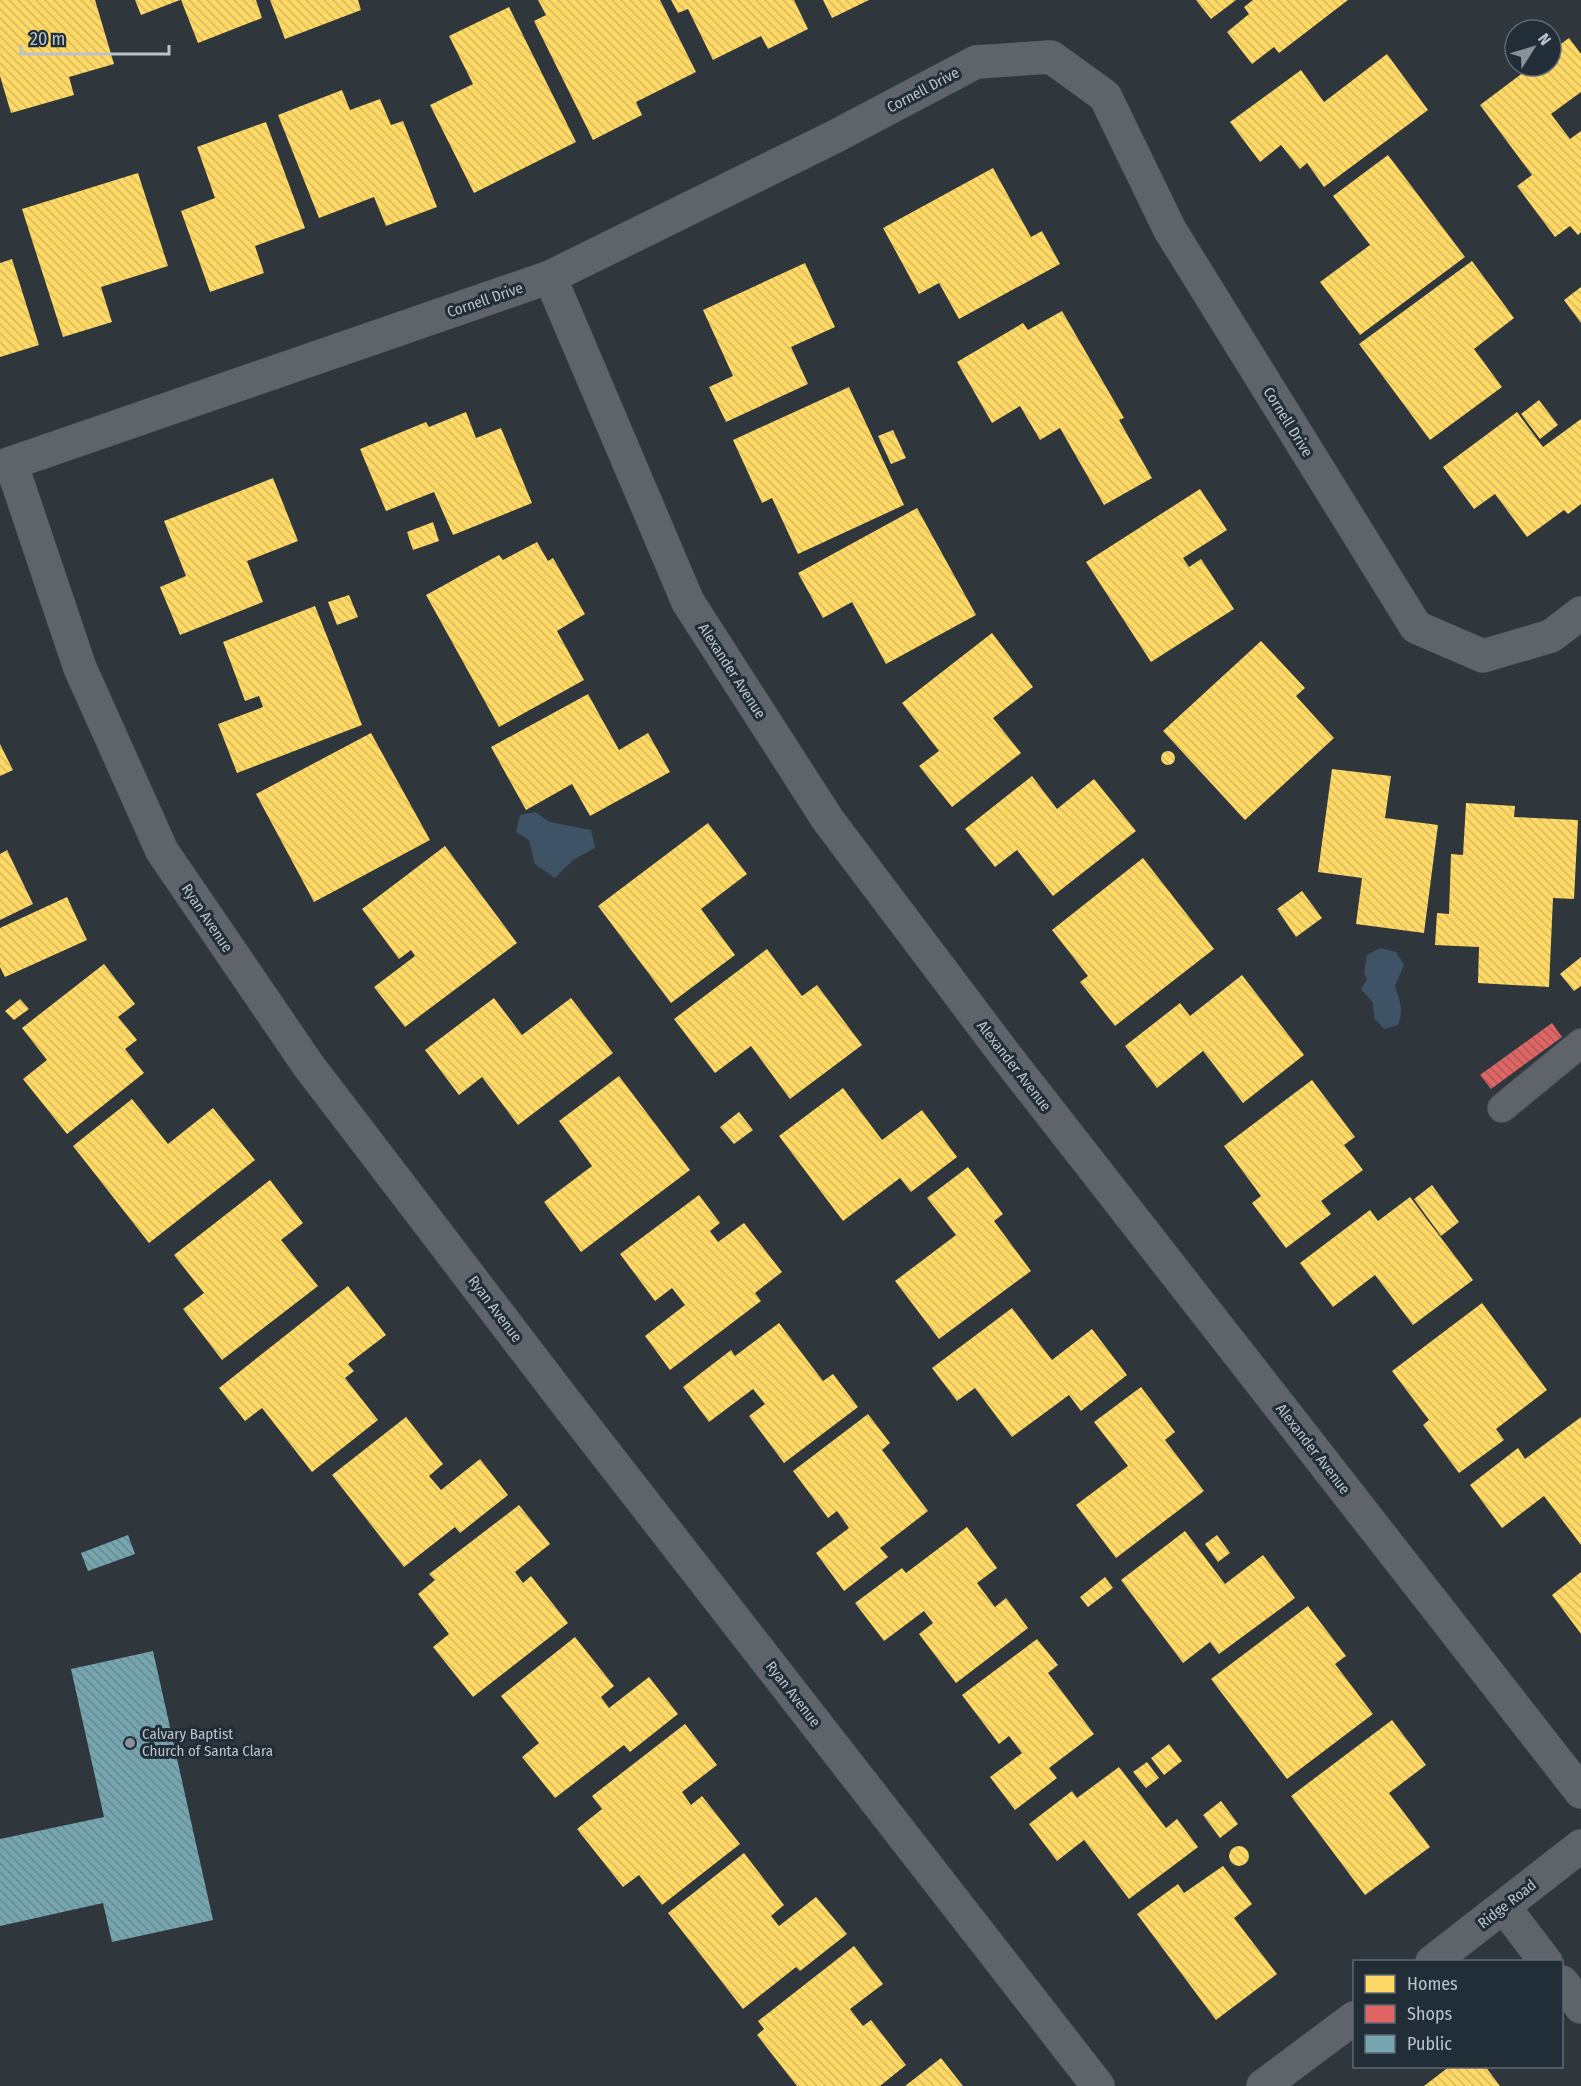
<svg xmlns="http://www.w3.org/2000/svg" width="1581" height="2086" viewBox="0 0 1581 2086" font-family="'Fira Sans Condensed',sans-serif">
  <defs>
    <pattern id="homes-back-hatch" width="6" height="6" patternUnits="userSpaceOnUse" patternTransform="scale(1.5)"><rect width="6" height="6" fill="#ffd966"/><path d="M-1 5l2 2M0 0l6 6M5-1l2 2" fill="none" stroke="#d7b95e"/></pattern>
    <pattern id="shops-back-hatch" width="6" height="6" patternUnits="userSpaceOnUse" patternTransform="scale(1.5)"><rect width="6" height="6" fill="#e06666"/><path d="M-1 5l2 2M0 0l6 6M5-1l2 2" fill="none" stroke="#ae595a"/></pattern>
    <pattern id="public-back-hatch" width="6" height="6" patternUnits="userSpaceOnUse" patternTransform="scale(1.5)"><rect width="6" height="6" fill="#76a5af"/><path d="M-1 5l2 2M0 0l6 6M5-1l2 2" fill="none" stroke="#668a92"/></pattern>
  </defs>
  <rect width="100%" height="100%" fill="#2f363c"/>
  <path fill="#3e5366" d="M535,812L550,822L591,830L595,848L573,860L555,878L535,864L529,840L516,832L520,815Z
    M1380,948L1396,952L1404,965L1395,986C1400,1001 1404,1010 1398,1025L1384,1029L1374,1018L1373,1003L1361,989L1367,979L1364,974L1367,955Z"/>
  <path fill="url(#homes-back-hatch)" d="M0,0H95L114,64L69,77L74,95L11,113L0,76Z
    M135,0H180L141,15Z
    M181,0H256L262,18L198,43Z
    M270,0H358L361,10L285,39Z
    M538,0H660L696,72L636,102L642,115L593,140L534,21L546,15Z
    M671,0H794L808,29L768,49L761,36L713,60L688,9L678,13Z
    M823,0H869L832,18Z
    M1196,0H1236L1211,19Z
    M1253,0H1348L1279,53L1274,47L1252,64L1227,32L1249,14L1244,7Z
    M509,7L576,142L474,193L430,105L473,84L449,36Z
    M1569,38L1581,54V92L1551,114L1570,139L1581,131V232L1578,235L1570,226L1555,237L1517,186L1532,175L1480,105L1532,66H1551V51Z
    M1387,54L1428,110L1324,187L1307,163L1300,169L1281,145L1260,162L1230,122L1301,70L1324,102Z
    M342,90L350,110L380,99L391,125L403,121L437,207L386,226L374,197L319,218L278,115Z
    M266,122L305,228L255,246L264,273L210,292L181,211L215,198L197,147Z
    M1388,155L1465,257L1360,335L1320,282L1370,245L1333,196Z
    M993,168L1031,237L1042,231L1060,264L959,319L939,283L919,294L883,228Z
    M138,173L168,266L101,287L112,322L63,337L22,209Z
    M12,259L39,345L0,357V263Z
    M1472,261L1514,318L1474,349L1502,387L1430,440L1359,344Z
    M805,263L835,327L791,347L808,384L726,422L709,387L733,376L703,310Z
    M1581,287V323L1564,300Z
    M1062,311L1124,418L1119,420L1152,478L1104,505L1060,428L1040,440L1020,406L992,423L957,362L1023,323L1028,330Z
    M849,387L904,505L798,554L772,498L762,503L733,440Z
    M1539,400L1558,425L1540,439L1521,414Z
    M466,412L476,438L501,428L532,503L453,535L434,492L386,511L360,449L426,422L429,427Z
    M1517,412L1543,447L1581,419V504L1568,514L1564,510L1527,537L1495,494L1474,509L1443,467Z
    M893,430L906,458L891,464L878,436Z
    M273,478L298,541L247,561L263,602L180,635L160,587L186,576L164,521Z
    M1200,489L1227,530L1183,558L1189,567L1201,559L1234,609L1151,662L1086,562Z
    M917,508L976,615L886,664L852,602L823,618L798,573Z
    M433,522L439,541L413,550L407,532Z
    M537,542L548,561L553,558L585,614L557,631L584,680L499,727L426,595L499,555L503,560Z
    M349,595L358,617L337,625L328,602Z
    M315,606L362,725L237,773L218,724L263,707L259,696L245,701L223,642Z
    M992,633L1033,687L993,718L1021,753L952,807L919,766L939,751L902,703Z
    M1261,641L1305,688L1296,696L1334,738L1245,820L1163,731Z
    M588,694L619,750L648,733L670,772L590,816L572,784L526,810L491,747Z
    M371,733L430,840L314,902L256,794Z
    M0,744L13,770L0,776Z
    M1161 758a7 7 0 1 1 14 0a7 7 0 1 1-14 0Z
    M1332,769L1391,776L1385,818L1438,825L1424,933L1356,924L1362,878L1318,872Z
    M1032,776L1057,809L1094,779L1136,831L1053,896L1017,850L995,867L965,829Z
    M1466,803L1515,806L1514,817L1578,820L1574,899L1553,898L1549,987L1478,983L1479,947L1435,945L1437,913L1449,914L1451,854L1463,855Z
    M708,823L747,874L701,909L735,955L671,1003L598,906Z
    M445,846L517,943L405,1027L374,987L415,956L411,950L399,959L362,909Z
    M7,850L33,904L0,920V854Z
    M1143,858L1214,949L1115,1026L1080,982L1088,976L1052,930Z
    M1302,891L1322,918L1296,937L1277,909Z
    M67,897L87,940L5,977L0,967V928Z
    M767,949L802,996L817,985L862,1045L790,1099L751,1046L715,1073L674,1019Z
    M1581,957V986L1574,991L1560,974Z
    M104,964L135,1004L118,1017L137,1040L125,1049L144,1073L67,1134L23,1079L47,1060L22,1028Z
    M1242,975L1304,1055L1243,1103L1203,1051L1157,1088L1125,1046L1180,1003L1190,1016Z
    M494,998L522,1035L571,998L613,1053L518,1125L482,1077L459,1095L425,1050Z
    M20,999L29,1009L14,1020L5,1011Z
    M619,1076L690,1170L581,1252L544,1202L592,1166L559,1121Z
    M1312,1080L1355,1137L1344,1145L1363,1170L1321,1201L1331,1214L1286,1248L1252,1203L1261,1196L1224,1146Z
    M843,1088L882,1140L922,1110L957,1157L911,1192L900,1178L843,1221L779,1136Z
    M132,1099L168,1144L213,1108L255,1160L149,1243L73,1146Z
    M739,1112L753,1130L734,1144L720,1127Z
    M968,1167L1003,1214L994,1221L1031,1271L939,1339L895,1281L956,1235L927,1198Z
    M270,1180L303,1223L281,1240L318,1286L222,1360L183,1309L204,1293L174,1255Z
    M1432,1185L1459,1222L1441,1236L1414,1199Z
    M699,1195L720,1223L710,1231L718,1242L744,1223L782,1272L755,1293L761,1301L670,1370L645,1336L685,1305L672,1288L655,1301L620,1254Z
    M1410,1197L1473,1280L1413,1325L1375,1275L1333,1307L1300,1263L1370,1210L1378,1221Z
    M348,1286L386,1335L348,1364L354,1371L345,1378L378,1420L312,1472L262,1408L245,1421L219,1388Z
    M1482,1303L1547,1390L1496,1429L1504,1440L1459,1473L1423,1425L1429,1420L1392,1371Z
    M1012,1308L1052,1360L1092,1329L1127,1375L1081,1411L1069,1395L1012,1437L975,1388L957,1401L932,1368Z
    M779,1323L823,1381L833,1374L858,1407L784,1463L749,1416L765,1404L753,1389L709,1422L683,1387L731,1350L735,1356Z
    M1141,1387L1175,1432L1165,1440L1204,1491L1116,1558L1076,1505L1128,1466L1094,1422Z
    M868,1414L890,1443L882,1450L928,1511L880,1548L888,1557L844,1591L816,1553L849,1528L837,1511L828,1518L793,1471Z
    M406,1417L443,1464L429,1476L441,1490L480,1459L508,1495L460,1533L455,1527L404,1567L332,1475Z
    M1581,1417V1545L1544,1496L1502,1528L1470,1485L1518,1448L1525,1459Z
    M519,1505L550,1544L515,1572L523,1583L531,1576L568,1623L473,1697L433,1647L449,1634L418,1594L435,1580L429,1574Z
    M967,1527L997,1568L977,1583L995,1607L1006,1598L1028,1628L956,1683L919,1634L933,1623L924,1611L884,1641L855,1603L902,1568L906,1573Z
    M1185,1531L1225,1584L1263,1555L1295,1598L1219,1654L1210,1642L1183,1663L1121,1580Z
    M1217,1535L1230,1553L1218,1562L1205,1544Z
    M1581,1572V1634L1552,1595Z
    M1105,1577L1113,1588L1088,1607L1080,1597Z
    M1308,1606L1346,1656L1335,1664L1373,1714L1287,1779L1211,1679Z
    M575,1637L614,1686L601,1697L609,1708L649,1677L678,1714L630,1752L624,1745L555,1798L522,1757L539,1743L501,1696Z
    M1037,1639L1058,1665L1048,1673L1094,1734L1049,1768L1057,1778L1015,1810L990,1777L1022,1753L1009,1736L999,1744L962,1695Z
    M1392,1720L1426,1765L1389,1793L1430,1847L1365,1895L1291,1796Z
    M685,1724L717,1765L682,1792L691,1805L702,1796L740,1844L662,1905L639,1875L623,1887L577,1829L602,1809L592,1796Z
    M1169,1744L1182,1761L1164,1775L1151,1758Z
    M1147,1762L1159,1778L1146,1788L1133,1772Z
    M1119,1767L1166,1828L1177,1819L1198,1847L1129,1899L1084,1840L1057,1861L1029,1824L1072,1791L1077,1798Z
    M1221,1801L1238,1824L1220,1838L1203,1815Z
    M1229 1856a10 10 0 1 1 20 0a10 10 0 1 1-20 0Z
    M744,1853L784,1905L771,1916L779,1926L816,1897L847,1934L800,1971L796,1967L743,2009L668,1913Z
    M1223,1866L1252,1904L1234,1918L1277,1974L1216,2020L1137,1914L1178,1884L1184,1893Z
    M854,1946L883,1984L850,2009L863,2026L871,2020L906,2065L880,2086H797L757,2035L764,2029L758,2021Z
    M941,2058L963,2086H905Z
    M1450,2066H1485L1500,2086H1424Z"/>
  <path fill="url(#shops-back-hatch)" d="M1552,1023L1562,1037L1491,1089L1480,1075Z"/>
  <path fill="url(#public-back-hatch)" d="M128,1535L135,1554L88,1571L81,1553Z
    M153,1651L213,1920L112,1942L103,1903L0,1926V1839L104,1817L71,1669Z"/>
  <g fill="none" stroke-linecap="round" stroke-linejoin="round">
    <defs>
      <path id="service" d="M1502,1108L1581,1043"/>
      <path id="minor" d="M550,277L688,602L828,820L1006,1056L1581,1792
        M11,463L80,668L162,851L308,1065L567,1404L1098,2086
        M0,467L550,277L834,137L976,62L1051,57L1105,96L1170,230L1416,627L1483,656L1551,636L1581,613
        M1504,1907L1546,1962
        M1432,1962L1581,1846
        M1562,1982L1581,2007
        M1263,2086L1354,2018"/>
    </defs>
    <use href="#service" stroke="#4d5257" stroke-width="30"/>
    <use href="#minor" stroke="#4d5257" stroke-width="34"/>
    <use href="#service" stroke="#5f646a" stroke-width="28"/>
    <use href="#minor" stroke="#5f646a" stroke-width="33"/>
  </g>
  <circle fill="#89929a" stroke="#212d37" stroke-width="2" cx="130" cy="1743" r="6"/>
  <g text-anchor="middle" dominant-baseline="central" stroke-width="6" stroke-linejoin="round" paint-order="stroke">
    <g font-size="15" fill="#bac3cc" stroke="#212d37">
      <text transform="translate(923 90) rotate(-28)">Cornell Drive</text>
      <text transform="translate(485 300) rotate(-19)">Cornell Drive</text>
      <text transform="translate(1288 422) rotate(58)">Cornell Drive</text>
      <text transform="translate(732 671) rotate(57)">Alexander Avenue</text>
      <text transform="translate(207 918) rotate(56)">Ryan Avenue</text>
      <text transform="translate(1014 1066) rotate(52)">Alexander Avenue</text>
      <text transform="translate(495 1309) rotate(53)">Ryan Avenue</text>
      <text transform="translate(1313 1449) rotate(52)">Alexander Avenue</text>
      <text transform="translate(793 1694) rotate(52)">Ryan Avenue</text>
      <text transform="translate(1507 1904) rotate(-38)">Ridge Road</text>
    </g>
    <g font-size="15" fill="#bac3cc" stroke="#212d37" text-anchor="start">
      <text x="142" y="1734">Calvary Baptist<tspan x="142" dy="17">Church of Santa Clara</tspan></text>
    </g>
  </g>
  <rect x="1353" y="1960" width="210" height="108" fill="#212d37" stroke="#5e6973" stroke-width="1.5"/>
  <rect x="1365" y="1975" width="30" height="18" fill="#ffd966" stroke="#5e6973" stroke-width="1.5"/>
  <text x="1407" y="1990" font-size="18" fill="#bac3cc">Homes</text>
  <rect x="1365" y="2005" width="30" height="18" fill="#e06666" stroke="#5e6973" stroke-width="1.5"/>
  <text x="1407" y="2020" font-size="18" fill="#bac3cc">Shops</text>
  <rect x="1365" y="2035" width="30" height="18" fill="#76a5af" stroke="#5e6973" stroke-width="1.5"/>
  <text x="1407" y="2050" font-size="18" fill="#bac3cc">Public</text>
  <g transform="translate(1533 48) rotate(53)"><circle r="28" fill="#212d37" stroke="#5e6973" stroke-width="1.5"/>
  <path d="M0-4.5L10 22L0 15L-10 22Z" fill="#89929a"/>
  <text y="-9" font-size="16" font-weight="bold" text-anchor="middle" fill="#bac3cc">N</text>
  </g>
  <path d="M21 45v9h148v-9" fill="none" stroke="#bac3cc" stroke-width="3"/>
  <text x="30" y="45" font-size="18" fill="#bac3cc" stroke="#212d37" stroke-width="4.5" paint-order="stroke">20 m</text>
</svg>
